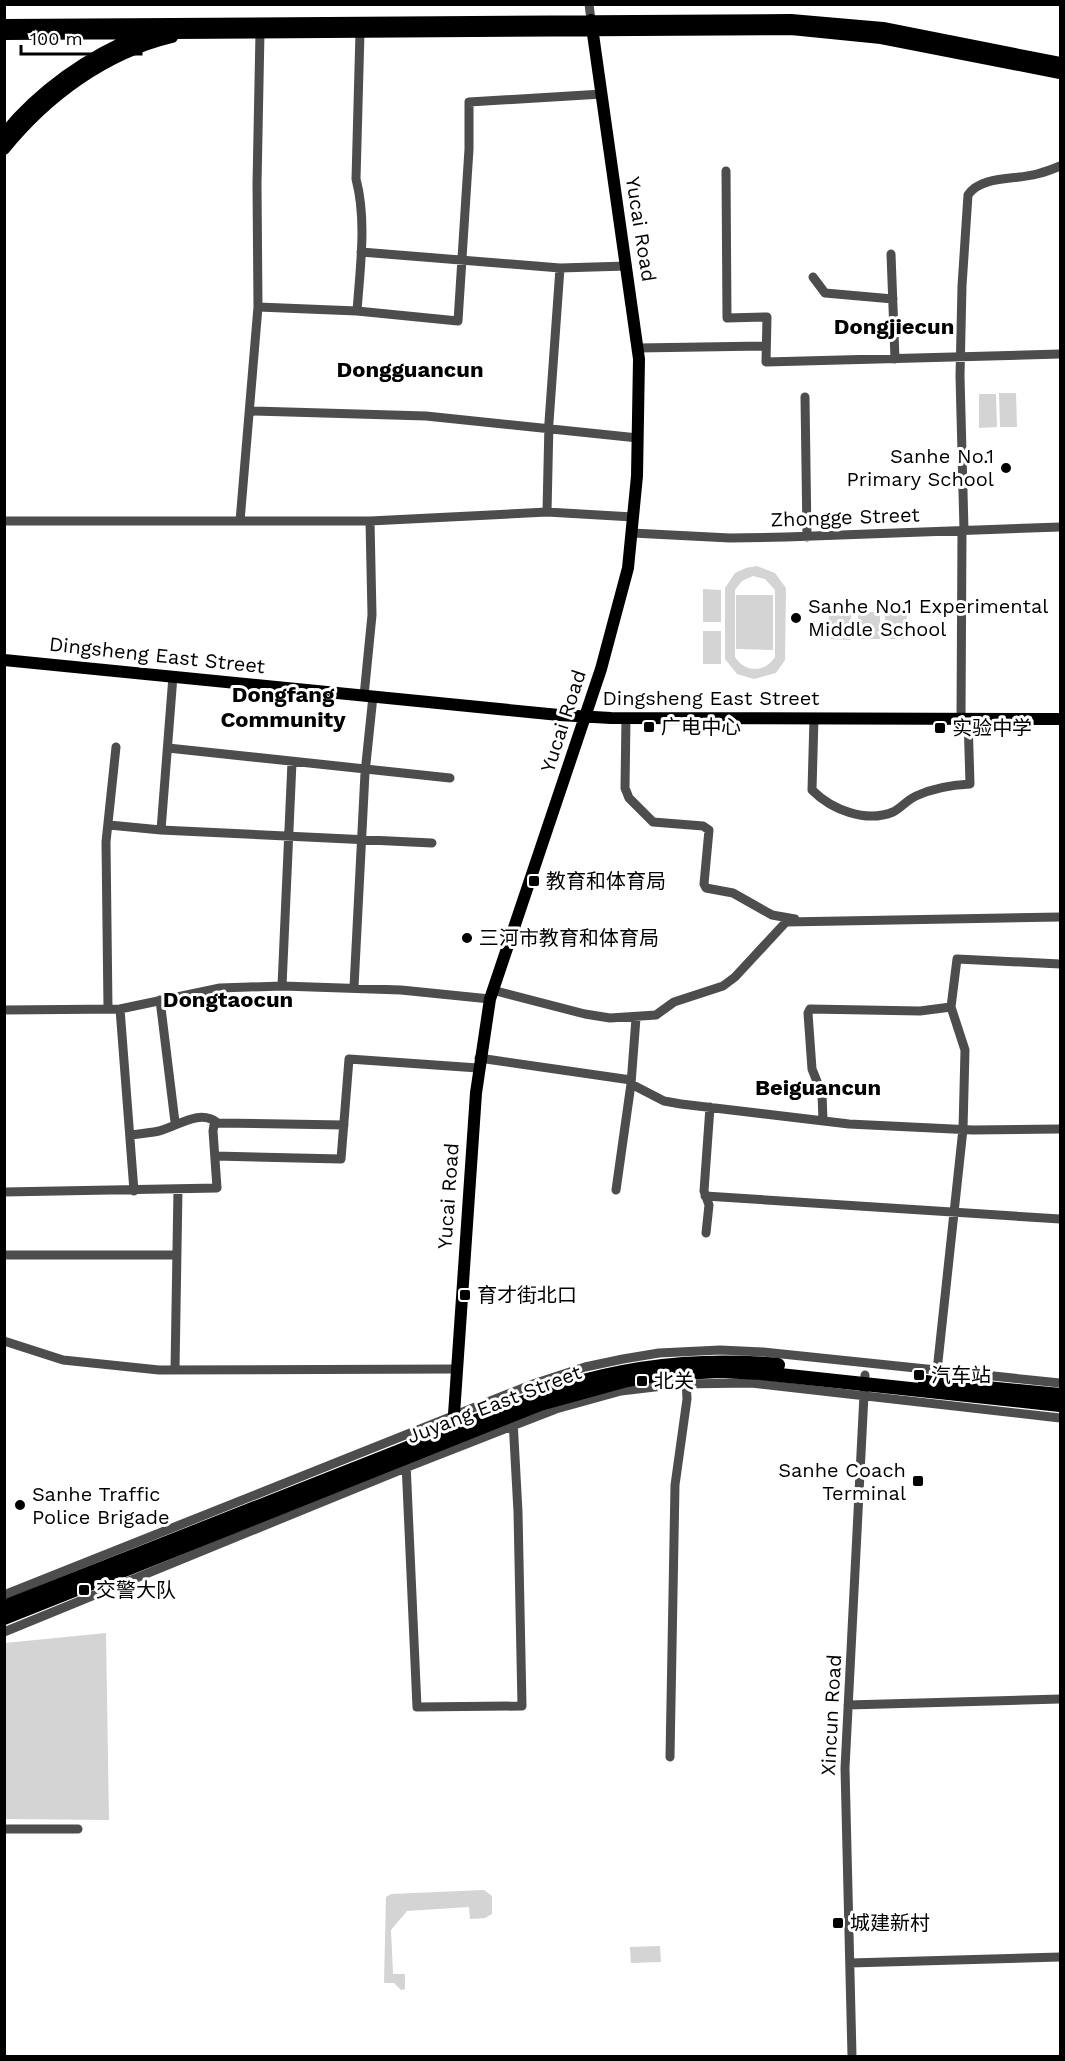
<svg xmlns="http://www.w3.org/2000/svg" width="1065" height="2061" viewBox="0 0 1065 2061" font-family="'Work Sans','Noto Sans SC',sans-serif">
  <rect width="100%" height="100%" fill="#fff"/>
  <path fill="#d4d4d4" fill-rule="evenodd" d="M999,393H1016L1017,427H1000Z
    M979,394H996L997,427L979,428Z
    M757,566L775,573L786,588L785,660L776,673L754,679L737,674L725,659V588L735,573L746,568ZM753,576L765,579L775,590V657C765,673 745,673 735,657V590L742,581Z
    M703,589L721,590V622H703Z
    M736,595H773V650L736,649Z
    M829,612L851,613V640L829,639Z
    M858,612H880V639H858Z
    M885,612H907L906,639H885Z
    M703,631H721V664H703Z
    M106,1633L109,1820L5,1819V1643Z
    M484,1890L492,1896V1914L485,1918L470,1919L469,1907L407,1911L391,1930L393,1974H405V1989L401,1990L394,1983H384L386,1897L391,1894Z
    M660,1946L661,1962L631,1963L630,1947Z"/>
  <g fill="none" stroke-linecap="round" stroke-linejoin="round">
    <path stroke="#4d4d4d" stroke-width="9" d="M589,4L591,20
      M726,171L727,318L767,317L766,362L1060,354
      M361,252L560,268L627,266
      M891,254L895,359
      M813,277L825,293L893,299
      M258,307L357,311L458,321L469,149V102L602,94
      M357,311C360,269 367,220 356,179L360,32
      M638,348L765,346
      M805,397L807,537
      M250,411L426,416L638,438
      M547,512L549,422L560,268
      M4,521H370L547,512L633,517
      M240,521L258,307L257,184L260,32
      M964,530L960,376L962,286L968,195C981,175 1017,180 1037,174C1045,172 1053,169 1060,166
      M632,533L730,538L786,537L1060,527
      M364,696L372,615L370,521
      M626,718L625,788L629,798L653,822L703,826L709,830L704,884L706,888L733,893L772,915L795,919
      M814,718L812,790C832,810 866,823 893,812C901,808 907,800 916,796C933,788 951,785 970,784L968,718
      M961,718L962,530
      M168,748L450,778
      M109,825L161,830L432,843
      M161,830L173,676
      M282,986L292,762
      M354,987L365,773L373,696
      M492,990L585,1014L610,1018L656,1015L674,1002L723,986L735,977L786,922L1060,917
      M160,1000L175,1122
      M108,1009L106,842L116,747
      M120,1009L134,1191
      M4,1010L120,1009L220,988L282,986L401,990L490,999
      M479,1058L631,1080
      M631,1084L664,1101L681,1104L849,1124L973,1130L1060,1129
      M823,1120L822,1094L812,1069L808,1013L810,1009L920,1011L951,1007
      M130,1135C139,1134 149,1133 159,1131C177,1127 199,1108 218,1123
      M215,1156L341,1159L349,1059L478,1068
      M616,1190L631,1084L636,1018
      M4,1192L217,1188L213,1131L214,1125L218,1123L344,1125
      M705,1196L1060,1219
      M706,1233L709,1205L704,1191L710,1107
      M4,1255H177
      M4,1341L63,1360L159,1370L455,1369
      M175,1370L178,1189
      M937,1371L963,1129L965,1050L951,1007L957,959L1060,964
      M406,1463L417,1707L522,1706L518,1512L513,1420
      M4,1595L533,1384L585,1367L623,1359L659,1353L720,1350L763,1352L1060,1383
      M4,1632L415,1464L556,1409L621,1391L680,1384L751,1383L1060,1418
      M848,1705L1060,1699
      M670,1757L675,1485L687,1399L686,1379
      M4,1829H78
      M850,1963L1060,1957
      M852,2056L845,1768L865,1375"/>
    <path stroke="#000" stroke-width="12" d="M4,25L791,20L883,28L1060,63
      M4,34L791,29L881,38L1060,73
      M4,134C38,92 89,55 139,36
      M4,149C47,96 105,53 172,37
      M4,660L559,715L611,718L1060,719
      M453,1429L476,1093L490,999L601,669L628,568L637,476L639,359L591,20"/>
    <path stroke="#000" stroke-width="14" d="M925,1382L1060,1395
      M4,1607L562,1387C633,1365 704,1358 778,1365
      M4,1618L540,1404L627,1380L661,1374L720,1371L761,1373L1060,1405"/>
  </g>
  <g fill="#000" stroke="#fff" stroke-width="2">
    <circle cx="1006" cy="468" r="6"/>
    <circle cx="796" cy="618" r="6"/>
    <rect x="643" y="721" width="12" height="12" rx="3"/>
    <rect x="934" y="722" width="12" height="12" rx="3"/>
    <rect x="528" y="875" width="12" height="12" rx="3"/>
    <circle cx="467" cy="938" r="6"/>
    <rect x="459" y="1289" width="12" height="12" rx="3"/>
    <rect x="913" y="1369" width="12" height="12" rx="3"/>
    <rect x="636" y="1375" width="12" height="12" rx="3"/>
    <rect x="912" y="1475" width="12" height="12" rx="3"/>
    <circle cx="20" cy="1505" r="6"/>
    <rect x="78" y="1584" width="12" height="12" rx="3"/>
    <rect x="832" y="1917" width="12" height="12" rx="3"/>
  </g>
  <g text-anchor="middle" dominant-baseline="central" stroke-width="6" stroke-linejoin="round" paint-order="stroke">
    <g font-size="20" fill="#000" stroke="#fff">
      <text transform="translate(641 229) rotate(81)">Yucai Road</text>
      <text transform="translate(845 517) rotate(-2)">Zhongge Street</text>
      <text transform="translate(157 655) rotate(6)">Dingsheng East Street</text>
      <text x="711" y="698">Dingsheng East Street</text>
      <text transform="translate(563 721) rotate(-72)">Yucai Road</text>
      <text transform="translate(448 1196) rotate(-86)">Yucai Road</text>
      <text transform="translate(494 1404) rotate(-21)">Juyang East Street</text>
      <text transform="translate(831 1715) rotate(-87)">Xincun Road</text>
    </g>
    <g font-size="20" fill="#000" stroke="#fff" text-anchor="start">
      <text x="994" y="456" text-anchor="end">Sanhe No.1<tspan x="994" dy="23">Primary School</tspan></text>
      <text x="808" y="606">Sanhe No.1 Experimental<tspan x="808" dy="23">Middle School</tspan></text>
      <text x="661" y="727">广电中心</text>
      <text x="952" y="728">实验中学</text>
      <text x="546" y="881">教育和体育局</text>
      <text x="479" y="938">三河市教育和体育局</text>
      <text x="477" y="1295">育才街北口</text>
      <text x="931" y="1375">汽车站</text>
      <text x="654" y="1381">北关</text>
      <text x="906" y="1470" text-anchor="end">Sanhe Coach<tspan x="906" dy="23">Terminal</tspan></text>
      <text x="32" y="1494">Sanhe Traffic<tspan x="32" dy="23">Police Brigade</tspan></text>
      <text x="96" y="1590">交警大队</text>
      <text x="850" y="1923">城建新村</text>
    </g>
    <g font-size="22" font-weight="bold" fill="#000" stroke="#fff">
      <text x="894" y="326">Dongjiecun</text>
      <text x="410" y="369">Dongguancun</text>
      <text x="283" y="694">Dongfang<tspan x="283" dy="25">Community</tspan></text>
      <text x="228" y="999">Dongtaocun</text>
      <text x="818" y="1087">Beiguancun</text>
    </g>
  </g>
  <rect width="1065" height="2061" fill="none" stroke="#000000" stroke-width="12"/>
  <path d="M21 45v9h120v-9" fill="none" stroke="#000000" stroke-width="3"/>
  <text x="30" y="45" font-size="18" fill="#000000" stroke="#ffffff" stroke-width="4.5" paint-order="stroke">100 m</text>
</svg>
